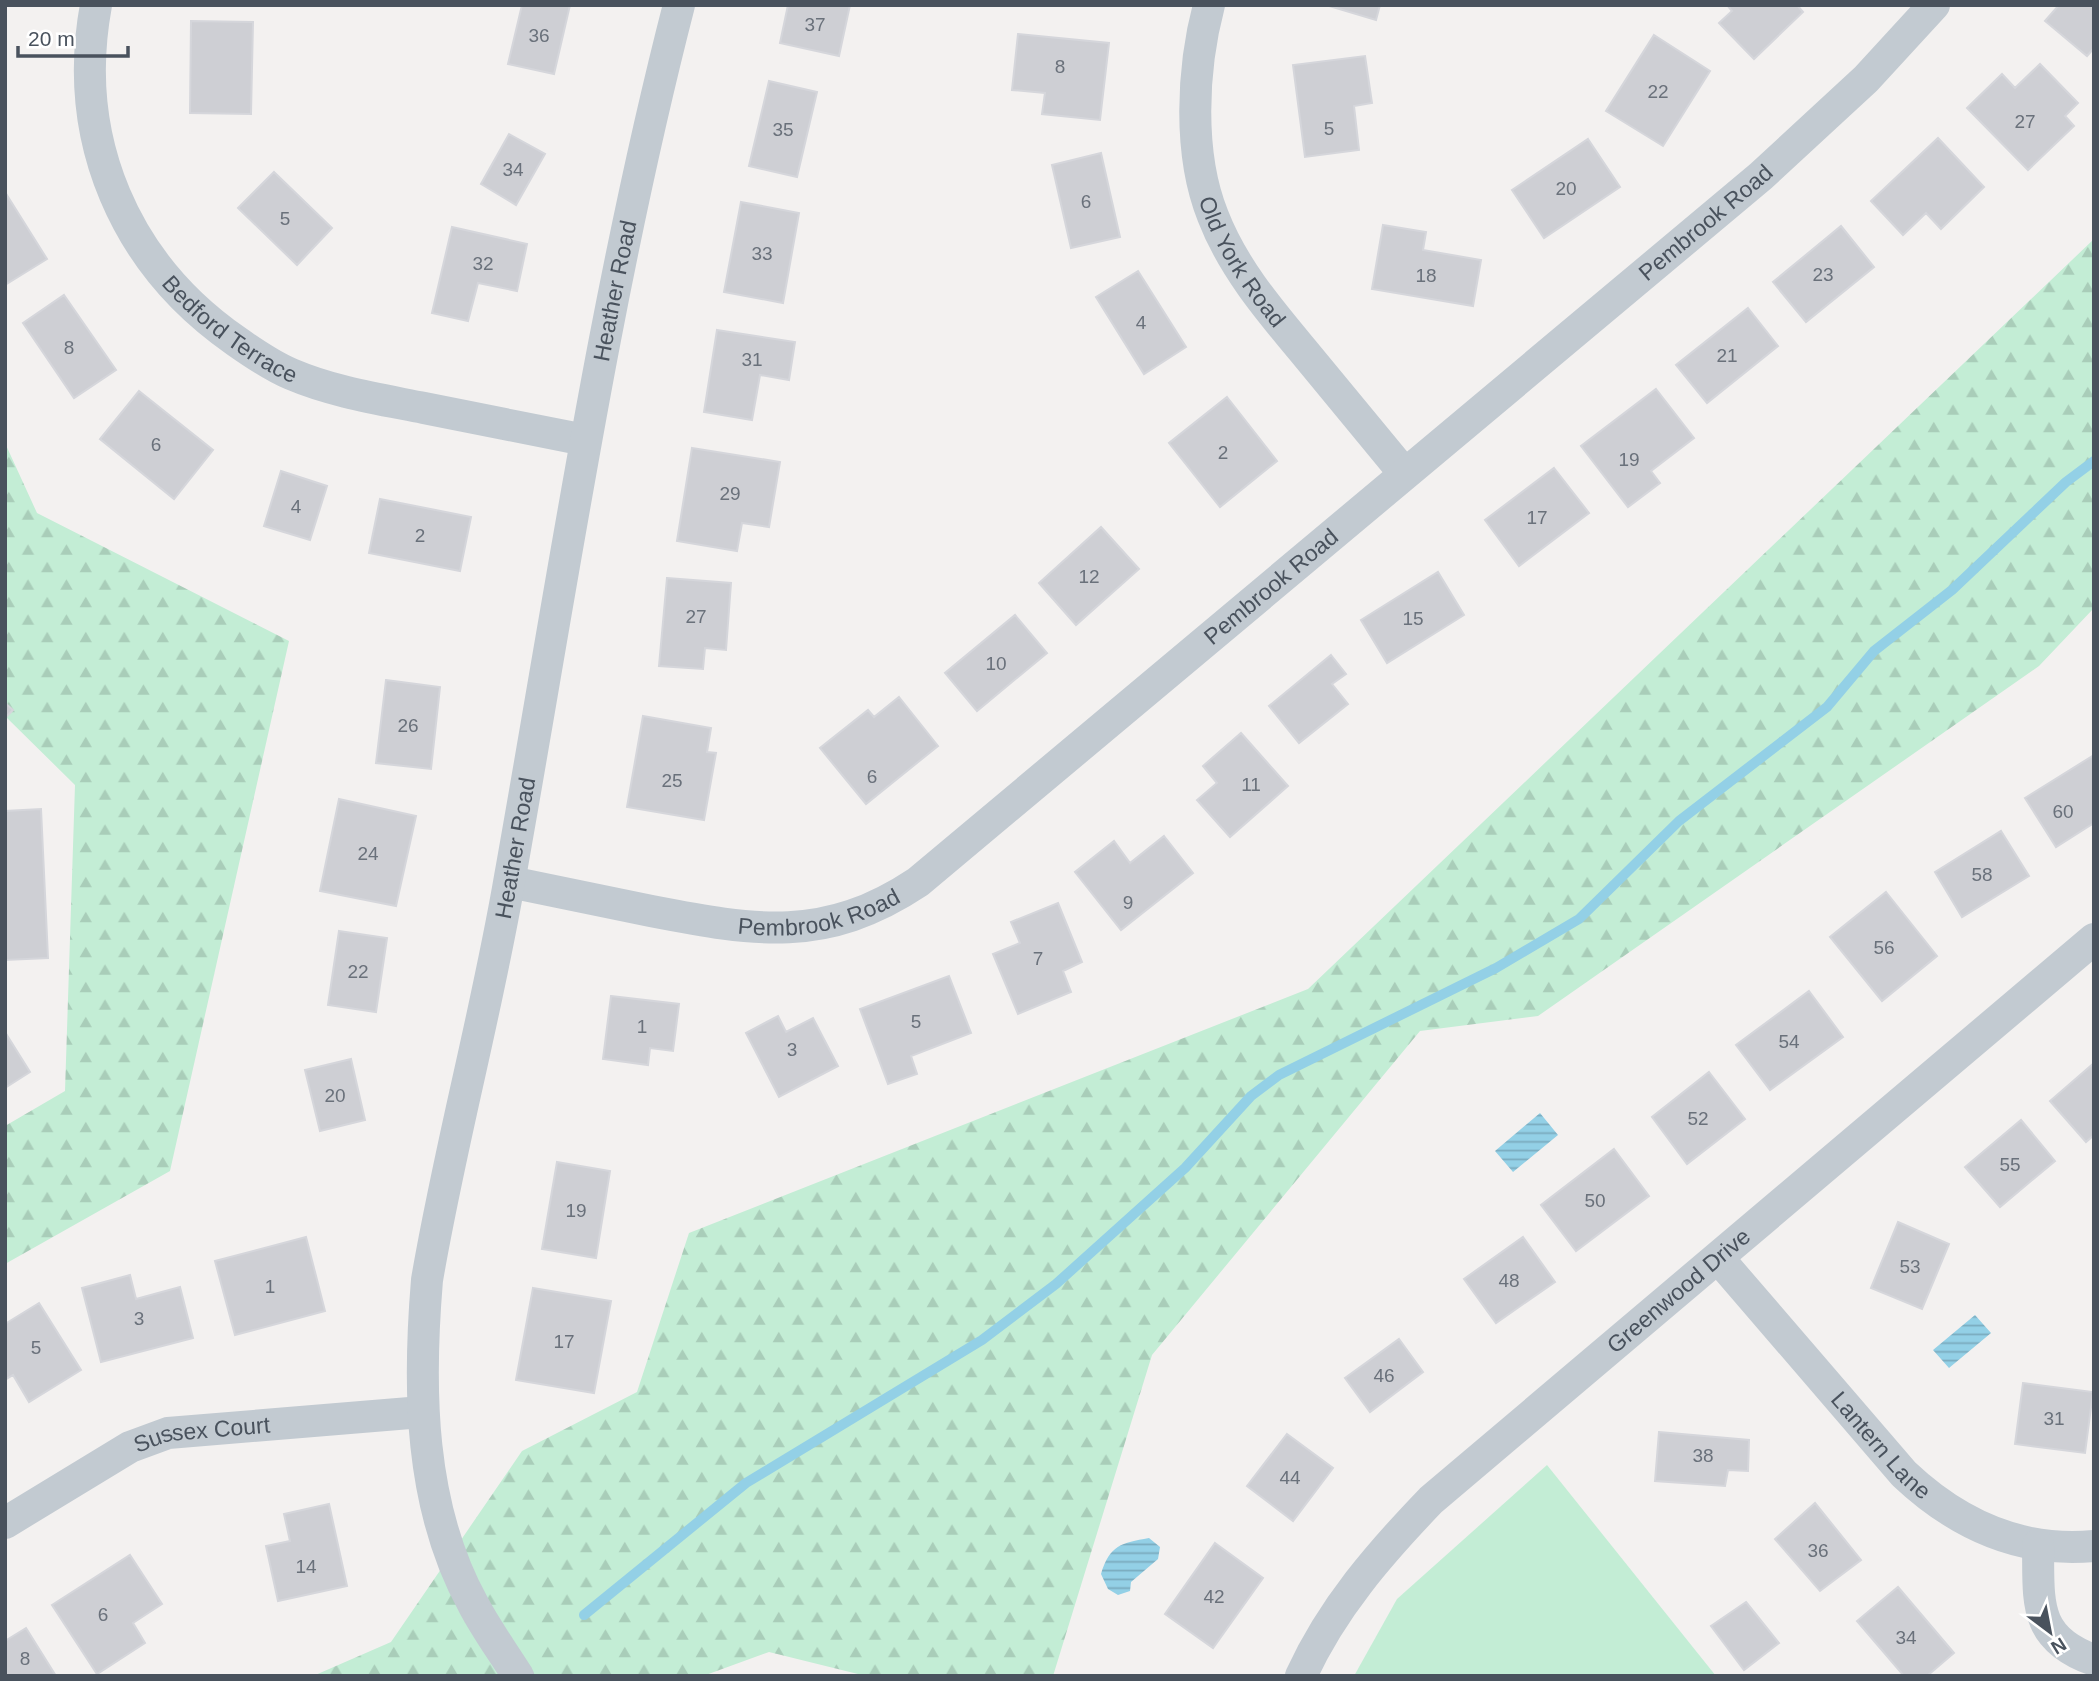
<svg xmlns="http://www.w3.org/2000/svg" width="2099" height="1681" viewBox="0 0 2099 1681" font-family="Arial,sans-serif">
  <defs>
    <pattern id="forest-firs" width="22" height="20" patternUnits="userSpaceOnUse" patternTransform="scale(1.75)"><rect width="22" height="20" fill="#c3edd5"/><path d="M5 1l3.5 6h-7zM16 11l3.5 6h-7z" fill="#a9cdb9"/></pattern>
    <pattern id="water-rules" width="6" height="5" patternUnits="userSpaceOnUse" patternTransform="scale(1.75)"><rect width="6" height="5" fill="#93d0e6"/><path d="M0 2.5h6" fill="none" stroke="#7aabbe"/></pattern>
  </defs>
  <rect width="100%" height="100%" fill="#f3f1f0"/>
  <path fill="#c3edd5" d="M1547,1465L1716,1676H1354L1397,1599Z"/>
  <path fill="url(#forest-firs)" d="M2094,239V608L2039,666L1538,1016L1420,1031L1152,1355L1053,1676H866L769,1652L703,1676H313L391,1642L522,1451L637,1392L689,1233L1308,989Z
    M5,443L37,513L289,641L170,1171L5,1264V1126L65,1091L75,785L5,716Z"/>
  <path fill="url(#water-rules)" d="M1540,1113L1558,1135L1513,1172L1495,1151Z
    M1975,1315L1991,1333L1949,1368L1933,1350Z
    M1149,1538L1160,1547L1158,1559L1131,1582L1130,1591L1118,1595L1108,1589L1101,1574C1110,1545 1121,1543 1149,1538Z"/>
  <g fill="none" stroke-linecap="round" stroke-linejoin="round">
    <path stroke="#93d0e6" stroke-width="10" d="M584,1615L746,1483L982,1340L1056,1284L1185,1168L1251,1096L1279,1075L1496,968L1579,919L1679,821L1827,707L1874,651L1952,590L2066,482L2094,461"/>
  </g>
  <path fill="#cecfd4" stroke="#d5d6db" stroke-width="2" d="M522,5H570L554,74L508,64Z
    M788,5H850L839,56L780,43Z
    M1326,5H1380L1376,20Z
    M1727,5H1797L1803,12L1754,59L1719,23L1732,11Z
    M2059,5H2094V48L2087,56L2045,21Z
    M191,21L253,22L251,114L190,113Z
    M1018,34L1109,43L1100,120L1042,114L1045,93L1012,90Z
    M1654,35L1710,71L1663,146L1606,111Z
    M1365,56L1372,103L1354,106L1359,150L1305,157L1293,65Z
    M2040,64L2078,103L2065,116L2074,126L2028,170L1967,108L2002,74L2015,88Z
    M769,81L817,92L797,177L749,166Z
    M509,134L545,154L516,205L481,184Z
    M1938,138L1984,187L1941,229L1926,213L1903,235L1871,201Z
    M1588,139L1620,187L1544,238L1512,190Z
    M1101,153L1120,237L1071,248L1052,165Z
    M274,172L332,228L297,265L238,208Z
    M5,192L47,259L5,285Z
    M741,202L799,213L783,303L724,292Z
    M1383,225L1426,232L1423,250L1481,260L1473,306L1372,289Z
    M1841,226L1874,267L1806,322L1773,282Z
    M452,227L527,244L517,291L478,283L468,321L432,313Z
    M1138,271L1186,347L1144,374L1096,297Z
    M64,295L116,370L74,398L23,323Z
    M1748,308L1778,346L1707,403L1676,365Z
    M717,330L795,342L789,380L760,375L752,420L704,412Z
    M1656,389L1694,438L1651,471L1660,483L1628,507L1581,446Z
    M139,391L213,450L174,499L100,439Z
    M1227,397L1277,461L1220,507L1169,443Z
    M692,448L780,462L769,527L742,523L737,551L677,541Z
    M1554,468L1589,513L1519,566L1485,520Z
    M281,471L327,486L310,540L264,526Z
    M380,499L471,517L460,571L369,553Z
    M1101,527L1139,569L1076,625L1039,583Z
    M1438,572L1464,615L1387,663L1361,620Z
    M667,578L731,583L726,650L705,648L703,669L659,666Z
    M1015,615L1047,653L977,711L945,673Z
    M1331,655L1346,674L1332,684L1348,704L1299,743L1269,706Z
    M386,680L440,687L431,769L376,763Z
    M899,697L938,746L866,804L820,748L868,710L874,717Z
    M5,703L13,710L5,718Z
    M643,716L711,728L707,752L716,753L704,820L627,807Z
    M1241,733L1288,786L1230,837L1197,800L1217,783L1203,766Z
    M2094,755V823L2056,847L2025,798Z
    M339,799L416,816L396,906L320,891Z
    M41,809L48,958L5,960V811Z
    M2001,831L2029,876L1962,917L1935,872Z
    M1164,836L1193,873L1121,930L1075,872L1114,841L1130,863Z
    M1886,892L1937,956L1882,1001L1830,937Z
    M1058,903L1082,962L1063,971L1071,992L1018,1014L993,954L1020,943L1011,922Z
    M339,931L387,938L376,1012L328,1005Z
    M949,976L971,1033L911,1056L917,1074L888,1084L860,1009Z
    M1809,991L1843,1037L1770,1090L1736,1045Z
    M611,996L679,1004L673,1051L650,1048L648,1065L603,1059Z
    M778,1016L786,1032L813,1018L838,1066L779,1097L746,1033Z
    M5,1032L30,1072L5,1088Z
    M351,1059L365,1120L320,1131L305,1070Z
    M2094,1063V1135L2086,1142L2050,1101Z
    M1709,1072L1745,1119L1687,1164L1652,1117Z
    M2021,1120L2055,1161L2000,1207L1965,1167Z
    M1614,1149L1649,1196L1576,1251L1541,1205Z
    M557,1162L610,1171L596,1258L542,1249Z
    M1898,1222L1949,1244L1922,1309L1871,1288Z
    M306,1237L325,1311L235,1335L215,1261Z
    M1523,1237L1555,1282L1496,1323L1464,1279Z
    M130,1275L136,1299L180,1287L193,1338L101,1362L82,1288Z
    M533,1288L611,1301L594,1393L516,1380Z
    M39,1303L81,1370L29,1402L13,1375L5,1380V1324Z
    M1399,1339L1423,1372L1370,1412L1345,1378Z
    M2023,1383L2093,1392L2085,1453L2015,1444Z
    M1659,1432L1749,1440L1748,1471L1728,1470L1725,1486L1655,1481Z
    M1287,1434L1333,1468L1293,1521L1247,1486Z
    M1815,1503L1861,1560L1820,1591L1775,1539Z
    M329,1504L347,1586L278,1601L266,1546L290,1541L284,1514Z
    M1215,1543L1263,1578L1213,1648L1165,1614Z
    M130,1555L162,1604L133,1623L145,1643L97,1674L52,1605Z
    M1898,1587L1954,1653L1927,1676H1904L1857,1621Z
    M1746,1602L1779,1643L1744,1670L1711,1626Z
    M26,1628L56,1676H5V1641Z"/>
  <g fill="none" stroke-linecap="round" stroke-linejoin="round">
    <g stroke="#c2cad1" stroke-width="32">
      <path id="s1" d="M96,5C71,140 125,264 236,341C253,353 272,366 291,374C333,392 379,399 424,408C478,419 531,429 585,440"/>
      <path id="s2" d="M1209,5C1192,69 1188,154 1213,216C1233,268 1270,311 1305,353C1338,393 1371,433 1404,473"/>
      <path id="s3" d="M510,882C557,892 604,901 651,911C755,931 825,944 918,882L1761,176L1866,79L1934,5"/>
      <path id="s4" d="M1719,1259L1904,1474C1957,1524 2020,1553 2094,1546"/>
      <path id="s5" d="M5,1523L130,1447L168,1433L422,1412"/>
      <path d="M2038,1545C2039,1601 2032,1638 2094,1660"/>
      <path id="s6" d="M518,1676C503,1652 486,1629 473,1604C419,1506 418,1388 427,1280C450,1145 487,1012 510,877C562,586 605,292 679,5"/>
      <path id="s7" d="M1301,1676C1332,1608 1380,1553 1431,1500L2094,939"/>
    </g>
  </g>
  <g text-anchor="middle" dominant-baseline="central" stroke-width="5" stroke-linejoin="round" paint-order="stroke">
    <g font-size="19" fill="#6a717b">
      <text x="815" y="24">37</text>
      <text x="539" y="35">36</text>
      <text x="1060" y="66">8</text>
      <text x="1658" y="91">22</text>
      <text x="2025" y="121">27</text>
      <text x="1329" y="128">5</text>
      <text x="783" y="129">35</text>
      <text x="513" y="169">34</text>
      <text x="1566" y="188">20</text>
      <text x="1086" y="201">6</text>
      <text x="285" y="218">5</text>
      <text x="762" y="253">33</text>
      <text x="483" y="263">32</text>
      <text x="1823" y="274">23</text>
      <text x="1426" y="275">18</text>
      <text x="1141" y="322">4</text>
      <text x="69" y="347">8</text>
      <text x="1727" y="355">21</text>
      <text x="752" y="359">31</text>
      <text x="156" y="444">6</text>
      <text x="1223" y="452">2</text>
      <text x="1629" y="459">19</text>
      <text x="730" y="493">29</text>
      <text x="296" y="506">4</text>
      <text x="1537" y="517">17</text>
      <text x="420" y="535">2</text>
      <text x="1089" y="576">12</text>
      <text x="696" y="616">27</text>
      <text x="1413" y="618">15</text>
      <text x="996" y="663">10</text>
      <text x="408" y="725">26</text>
      <text x="872" y="776">6</text>
      <text x="672" y="780">25</text>
      <text x="1251" y="784">11</text>
      <text x="2063" y="811">60</text>
      <text x="368" y="853">24</text>
      <text x="1982" y="874">58</text>
      <text x="1128" y="902">9</text>
      <text x="1884" y="947">56</text>
      <text x="1038" y="958">7</text>
      <text x="358" y="971">22</text>
      <text x="916" y="1021">5</text>
      <text x="642" y="1026">1</text>
      <text x="1789" y="1041">54</text>
      <text x="792" y="1049">3</text>
      <text x="335" y="1095">20</text>
      <text x="1698" y="1118">52</text>
      <text x="2010" y="1164">55</text>
      <text x="1595" y="1200">50</text>
      <text x="576" y="1210">19</text>
      <text x="1910" y="1266">53</text>
      <text x="1509" y="1280">48</text>
      <text x="270" y="1286">1</text>
      <text x="139" y="1318">3</text>
      <text x="564" y="1341">17</text>
      <text x="36" y="1347">5</text>
      <text x="1384" y="1375">46</text>
      <text x="2054" y="1418">31</text>
      <text x="1703" y="1455">38</text>
      <text x="1290" y="1477">44</text>
      <text x="1818" y="1550">36</text>
      <text x="306" y="1566">14</text>
      <text x="1214" y="1596">42</text>
      <text x="103" y="1614">6</text>
      <text x="1906" y="1637">34</text>
      <text x="25" y="1658">8</text>
    </g>
    <g font-size="23" fill="#49525d" stroke="#fff">
      <text stroke="none"><textPath href="#s3" startOffset="1449">Pembrook Road</textPath></text>
      <text stroke="none"><textPath href="#s2" startOffset="268">Old York Road</textPath></text>
      <text stroke="none"><textPath href="#s6" startOffset="1424">Heather Road</textPath></text>
      <text stroke="none"><textPath href="#s1" startOffset="374">Bedford Terrace</textPath></text>
      <text stroke="none"><textPath href="#s3" startOffset="882">Pembrook Road</textPath></text>
      <text stroke="none"><textPath href="#s6" startOffset="858">Heather Road</textPath></text>
      <text stroke="none"><textPath href="#s3" startOffset="315">Pembrook Road</textPath></text>
      <text stroke="none"><textPath href="#s7" startOffset="544">Greenwood Drive</textPath></text>
      <text stroke="none"><textPath href="#s5" startOffset="220">Sussex Court</textPath></text>
      <text stroke="none"><textPath href="#s4" startOffset="247">Lantern Lane</textPath></text>
    </g>
  </g>
  <rect width="2099" height="1681" fill="none" stroke="#49525d" stroke-width="14"/>
  <g transform="translate(2050 1632) rotate(148)" stroke="#ffffff" stroke-width="5" paint-order="stroke">
  <path d="M0-5L12 26L0 18L-12 26Z" fill="#49525d"/>
  <text y="-10" font-size="19" font-weight="bold" text-anchor="middle" fill="#49525d">N</text>
  </g>
  <path d="M18 46v10h110v-10" fill="none" stroke="#49525d" stroke-width="3.5"/>
  <text x="28" y="46" font-size="21" fill="#49525d" stroke="#ffffff" stroke-width="5" paint-order="stroke">20 m</text>
</svg>
